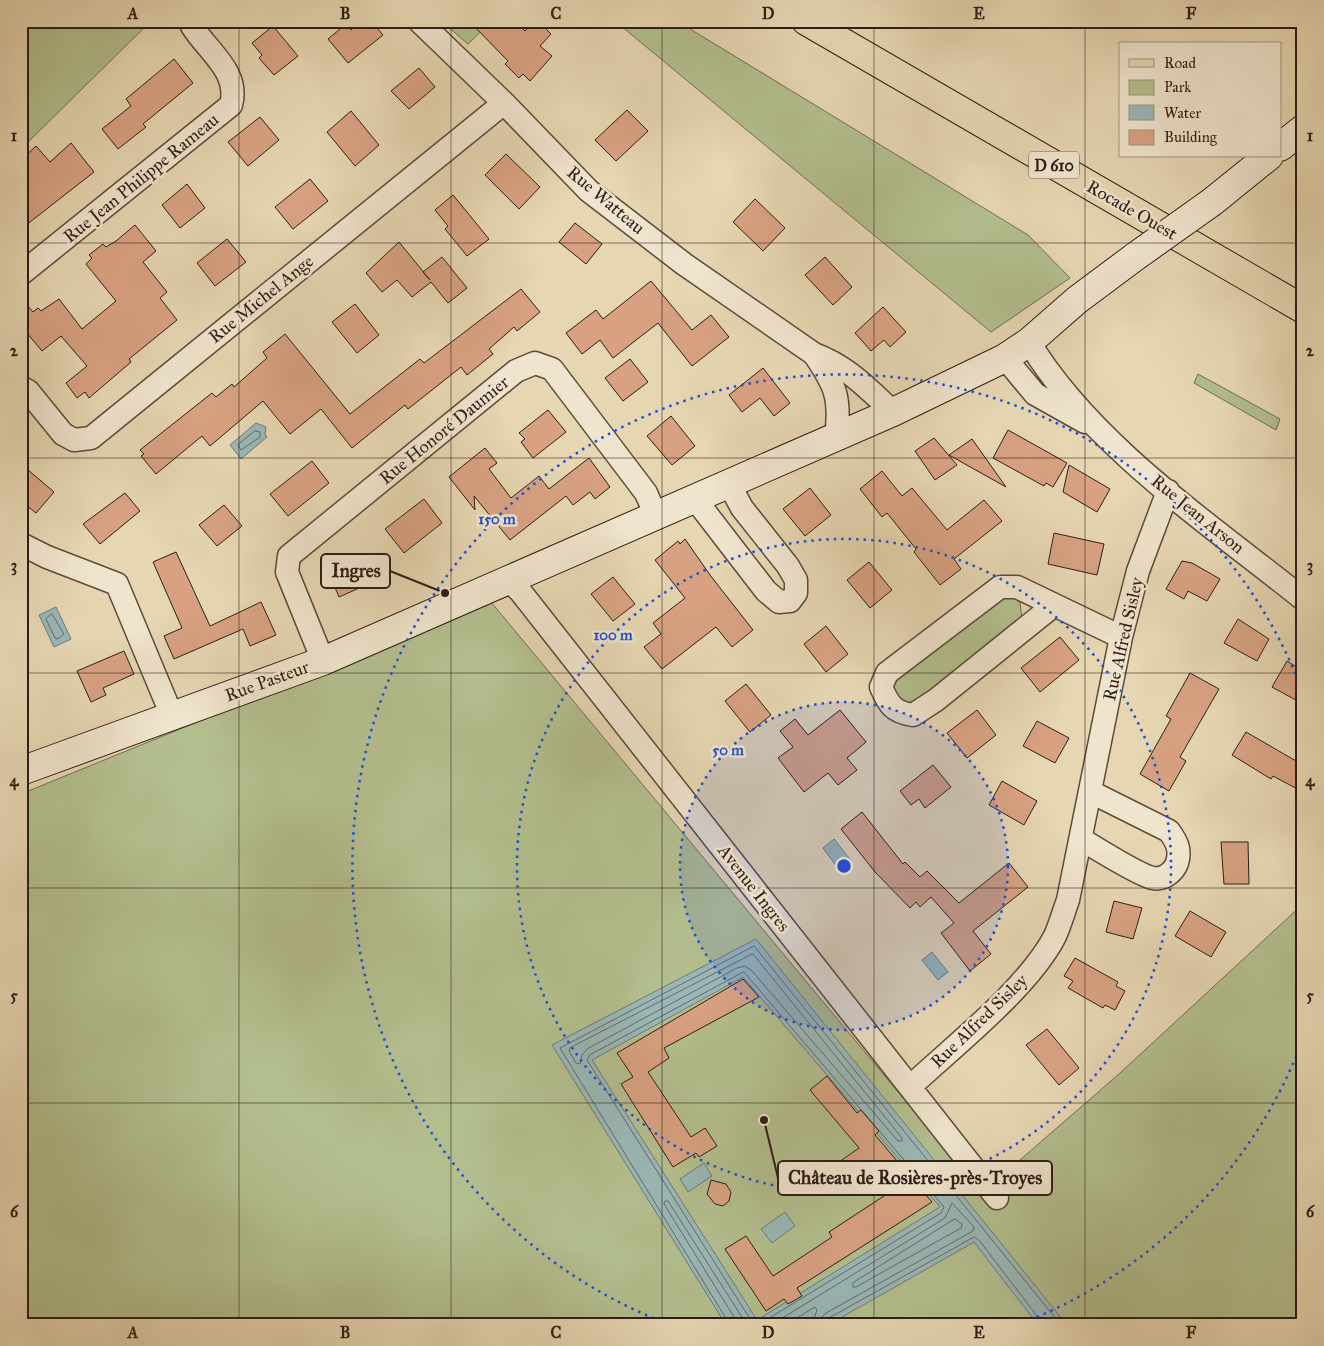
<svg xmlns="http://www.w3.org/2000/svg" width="1324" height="1346" viewBox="0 0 1324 1346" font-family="'IM FELL Great Primer',serif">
  <rect width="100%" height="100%" fill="#e6d6b2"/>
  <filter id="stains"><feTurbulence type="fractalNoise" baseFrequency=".004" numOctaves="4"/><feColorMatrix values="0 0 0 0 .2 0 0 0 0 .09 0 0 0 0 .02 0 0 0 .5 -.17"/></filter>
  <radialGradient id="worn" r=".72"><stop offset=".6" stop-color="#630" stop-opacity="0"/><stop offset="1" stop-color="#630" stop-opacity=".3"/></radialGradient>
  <path fill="#b3be8e" stroke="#706d52" d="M21,21H151L21,149Z
    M441,21H492L468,44Z
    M615,21H677L1028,235L1070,278L991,332Z
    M1198,374L1280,419L1276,430L1194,383Z
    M1015,597L1020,603L1022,618L910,706L895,696L892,682L994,598Z
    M491,602L982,1193L1119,1074L1303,904V1325H21V794Z"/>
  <path fill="#9ab7b7" stroke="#6f7976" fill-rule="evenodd" d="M256,423L266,427L265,434L267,437L241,459L230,445Z
    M56,607L71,639L54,647L39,615Z
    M834,839L852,862L840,871L823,848Z
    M756,939L1067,1325H1038L974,1242L828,1325H726L552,1045ZM743,977L940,1207L757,1320L592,1060Z
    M932,952L948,972L938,980L922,960Z
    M704,1163L712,1176L688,1192L680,1179Z
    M785,1212L795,1226L772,1243L761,1229Z"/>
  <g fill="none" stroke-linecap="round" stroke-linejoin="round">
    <path stroke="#646a66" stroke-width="1" d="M255,431L260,432V437L241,450L238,445Z
      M52,614L64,634L58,639L55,638L46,619Z
      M753,954L902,1138V1141H898L752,971L745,966L737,968L587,1049L582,1055L580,1064L576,1063L569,1051L570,1048Z
      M744,972L944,1207L941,1213L758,1325L752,1322L587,1060L590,1055Z
      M955,1219L962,1224L961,1228L856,1287H853V1283Z
      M730,1325L560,1048L754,946L1061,1325
      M736,1325L734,1317L664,1204L665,1201H668L747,1325
      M771,1325L945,1218L952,1203L974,1227L973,1231L826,1313L821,1318L820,1325
      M785,1325L815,1307L817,1310L812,1325
      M826,1325L829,1318L974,1237L979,1240L1040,1320L1042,1325"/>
  </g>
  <path fill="#d8a282" stroke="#2e1c15" d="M362,21H371L383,35L348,63L328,39L346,24L351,30Z
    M469,21H514L525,31L534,21H538L551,34L540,46L552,56L530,81L523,74L519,78L505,64L508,61Z
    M273,26L298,56L274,75L259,58L262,55L252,43Z
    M174,59L193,83L143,124L146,127L118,149L102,129L131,106L126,99Z
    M419,68L435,87L409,109L391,91Z
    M627,110L648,131L616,161L595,140Z
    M351,111L379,145L355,166L327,132Z
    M260,117L279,140L248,166L228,142Z
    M71,143L94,172L21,229V160L36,146L50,162Z
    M506,154L540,187L519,209L485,175Z
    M310,179L328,201L293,229L275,207Z
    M187,184L205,208L180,228L162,205Z
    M453,195L489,239L467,256L445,229L448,226L435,210Z
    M755,199L785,228L763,251L733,222Z
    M575,223L602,244L586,264L559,242Z
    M135,225L156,251L143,262L167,292L160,298L177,320L129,359L131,362L89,398L85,392L77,398L66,383L87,366L61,336L42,351L21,326V298L33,312L38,308L41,311L59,299L82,329L116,301L86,264L92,258L89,255L103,244L106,247L116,241Z
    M227,239L246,262L215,286L197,263Z
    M399,242L430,280L423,272L442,257L467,288L448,303L431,282L412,297L397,280L382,292L366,273Z
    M825,257L852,287L833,305L805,275Z
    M651,281L692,330L711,315L729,337L692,366L658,323L613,358L600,340L582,354L566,333L596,310L603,319Z
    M521,289L540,312L517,331L514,327L489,349L493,354L467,375L461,367L408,409L405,405L352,448L321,409L290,434L263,401L210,446L202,436L156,474L141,456L144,454L140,450L212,393L216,397L232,384L234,387L267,358L263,352L285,334L350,414L420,359L424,363Z
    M355,304L379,335L357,353L332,322Z
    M883,307L906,332L890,347L884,340L871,351L855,333Z
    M630,359L648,382L623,401L605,378Z
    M763,368L790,403L774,416L760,398L742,412L729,395Z
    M548,410L566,432L533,458L521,442L525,439L519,433Z
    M671,416L695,446L672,465L647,436Z
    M1008,430L1067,463L1053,487L1046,483L1044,486L993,458Z
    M934,438L957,465L935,480L915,451Z
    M972,439L1006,487L949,455Z
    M485,448L497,463L489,469L511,498L539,476L549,489L589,458L610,487L595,499L590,492L573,505L566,496L510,540L474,496L475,510L449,477Z
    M312,461L329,483L288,516L270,494Z
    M21,464L54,492L36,513L21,501Z
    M1069,465L1110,489L1097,512L1063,492Z
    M882,471L902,496L912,488L947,530L984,500L1002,521L954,559L961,569L940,585L914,552L916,549L887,513L882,517L860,489Z
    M810,488L831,515L805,536L783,509Z
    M125,493L140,511L100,544L83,524Z
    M424,499L442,523L404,553L385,529Z
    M224,505L242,526L217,546L199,525Z
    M1054,533L1104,544L1097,575L1048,564Z
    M685,539L710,575L753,630L732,647L716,627L662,669L644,647L661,634L653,623L685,598L655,560L678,541L680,544Z
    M176,552L210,626L261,602L276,635L250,646L243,629L174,659L164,636L182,628L153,562Z
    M362,557L373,582L339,597L328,571Z
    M1182,561L1192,563L1220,579L1207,601L1188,591L1184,599L1166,589Z
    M869,562L892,590L870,608L847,580Z
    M613,577L635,604L613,621L591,594Z
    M1238,619L1269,639L1257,661L1224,643Z
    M826,626L848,654L826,672L804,644Z
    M1060,637L1079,660L1040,692L1021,668Z
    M124,651L134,674L103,688L106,695L91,702L77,671Z
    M1287,661L1303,671V704L1272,687Z
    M1190,673L1219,689L1180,757L1186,761L1169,791L1140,774L1171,719L1166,716Z
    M746,684L771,715L750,732L725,701Z
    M840,710L866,742L847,758L857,770L838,785L828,773L804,792L778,758L793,747L780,731L795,719L808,735Z
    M977,710L996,735L967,758L947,733Z
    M1037,721L1069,738L1055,763L1023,746Z
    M1246,732L1303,765V792L1273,776L1271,779L1232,755Z
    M933,765L951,787L925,808L919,799L911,805L900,791Z
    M1002,781L1037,801L1024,825L989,805Z
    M862,812L903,864L905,862L920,877L927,871L959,903L1009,863L1028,887L973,931L991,954L970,971L941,933L954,923L931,897L920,907L916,902L910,908L875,872L841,829Z
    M1221,842H1248L1249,884H1224Z
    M1114,901L1142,908L1133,939L1106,932Z
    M1190,911L1226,932L1211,957L1175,936Z
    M1075,958L1118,982L1116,986L1125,991L1115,1010L1105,1005L1103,1008L1068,988L1073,981L1064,976Z
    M743,979L759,997L664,1048L669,1058L648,1072L691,1137L705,1128L717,1146L699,1157L696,1153L673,1167L621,1084L633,1077L617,1053Z
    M1047,1029L1079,1068L1059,1085L1026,1045Z
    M827,1076L857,1113L861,1110L879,1131L875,1135L932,1202L797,1288L802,1296L788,1304L784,1299L766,1311L725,1249L746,1236L773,1276L832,1237L829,1232L893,1190L871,1163L844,1183L832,1167L859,1148L810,1090Z
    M711,1180L726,1184L731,1192L729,1201L723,1206L715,1204L707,1194Z"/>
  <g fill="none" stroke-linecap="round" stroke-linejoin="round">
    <defs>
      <path id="street" d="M419,21L504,103L589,191L684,264L814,354C847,366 868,389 893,412
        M21,274L231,105C240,72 209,53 192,26L193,21
        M1029,342C1090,444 1211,525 1303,599
        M814,354C836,386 841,398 836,438
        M1005,358L1035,394L1085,422
        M21,387L28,391L63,434L74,440L91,438L504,103
        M695,499L766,591L779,602L790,601L796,593V580L788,566L742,508L729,484
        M21,544L47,557L117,584L172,716
        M508,580L520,591L997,1198
        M1053,606L936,700L913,715C893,712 889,705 881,687L887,673L1000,587H1017L1121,637
        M323,661L287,572L289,556L516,371L535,363L552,369L646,493L656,516
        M1081,839C1094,847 1141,876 1153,878C1163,880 1173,873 1177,863C1181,850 1177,842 1169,831L1091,792
        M911,1086C954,1046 1029,987 1055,936C1060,925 1064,911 1068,900L1121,637L1138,571L1168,491"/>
      <path id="secondary" d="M1280,147L1303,129
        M1212,202L1269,156
        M21,771L323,661L893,412L1005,358L1029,342L1077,300L1136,256"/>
      <path id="primary" d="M806,21L1303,309"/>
    </defs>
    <use href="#street" stroke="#5c4a3c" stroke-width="25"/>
    <use href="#secondary" stroke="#2e1c15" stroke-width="30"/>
    <use href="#primary" stroke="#2e1c15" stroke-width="30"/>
    <use href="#street" stroke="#efe4cd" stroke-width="22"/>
    <use href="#secondary" stroke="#efe4cd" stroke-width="28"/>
    <use href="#primary" stroke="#e6d6b2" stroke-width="28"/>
    <defs>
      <path id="secondary-bridge" d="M1136,256L1212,202"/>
    </defs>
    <use href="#secondary-bridge" stroke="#2e1c15" stroke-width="30" stroke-linecap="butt"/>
    <use href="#secondary-bridge" stroke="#efe4cd" stroke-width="28"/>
  </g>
  <path fill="none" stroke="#2e1c15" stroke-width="1" stroke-opacity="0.55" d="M239,21V1325M451,21V1325M662,21V1325M874,21V1325M1085,21V1325M21,243H1303M21,458H1303M21,673H1303M21,888H1303M21,1103H1303"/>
  <circle cx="844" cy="866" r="164" fill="#1d4ed8" fill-opacity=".12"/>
  <g fill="none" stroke="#1d4ed8" stroke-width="2.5" stroke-dasharray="2.5 5">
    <circle cx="844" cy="866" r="164"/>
    <circle cx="844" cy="866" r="327"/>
    <path d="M1302 1042A491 491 0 0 1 1020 1324M668 1324A491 491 0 1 1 1302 690"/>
  </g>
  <g text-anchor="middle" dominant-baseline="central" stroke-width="5" stroke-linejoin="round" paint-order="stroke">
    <rect fill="#efe4cd" stroke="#68584c" stroke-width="1" x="1029" y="151.5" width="50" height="27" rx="4"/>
    <g font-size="16" font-weight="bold" fill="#2e1c15">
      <text x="1054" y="165">D 610</text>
    </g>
    <g font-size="18" fill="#2e1c15" stroke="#efe4cd">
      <text transform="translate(141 178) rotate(-39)">Rue Jean Philippe Rameau</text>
      <text transform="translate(606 200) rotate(40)">Rue Watteau</text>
      <text transform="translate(1132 210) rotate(30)">Rocade Ouest</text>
      <text transform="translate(261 299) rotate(-39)">Rue Michel Ange</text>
      <text transform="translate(444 430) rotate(-39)">Rue Honoré Daumier</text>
      <text transform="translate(1198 514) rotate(39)">Rue Jean Arson</text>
      <text transform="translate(1123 639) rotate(-77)">Rue Alfred Sisley</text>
      <text transform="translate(267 681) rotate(-20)">Rue Pasteur</text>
      <text transform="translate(754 888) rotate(52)">Avenue Ingres</text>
      <text transform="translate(979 1021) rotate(-44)">Rue Alfred Sisley</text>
    </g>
  </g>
  <circle cx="844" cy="866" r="8" fill="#1d4ed8" stroke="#efe4cd" stroke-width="2.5"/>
  <g font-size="15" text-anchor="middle" font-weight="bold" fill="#1d4ed8" stroke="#efe4cd" stroke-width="5" stroke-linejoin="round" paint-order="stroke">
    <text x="497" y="524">150 m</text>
    <text x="613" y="640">100 m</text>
    <text x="728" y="755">50 m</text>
  </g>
  <path fill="none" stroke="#2e1c15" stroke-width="2" d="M445 593L390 571M764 1120L778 1178"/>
  <g fill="#2e1c15" stroke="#efe4cd" stroke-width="2">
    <circle cx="445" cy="593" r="5"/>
    <circle cx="764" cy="1120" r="5"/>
  </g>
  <g fill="#efe4cd" stroke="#2e1c15" stroke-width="2">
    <rect x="321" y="554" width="69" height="34" rx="5"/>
    <rect x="778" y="1161" width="274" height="34" rx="5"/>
  </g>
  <g font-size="19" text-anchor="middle" font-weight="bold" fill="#2e1c15">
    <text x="356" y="577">Ingres</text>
    <text x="915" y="1184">Château de Rosières-près-Troyes</text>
  </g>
  <rect width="1324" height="1346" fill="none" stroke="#e6d6b2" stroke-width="55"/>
  <rect x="1119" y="42" width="162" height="115" fill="#efe4cd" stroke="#a29483"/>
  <rect x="1129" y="59" width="25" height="8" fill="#e6d6b2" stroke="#a29483"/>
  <text x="1164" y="68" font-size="15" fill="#2e1c15">Road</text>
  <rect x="1129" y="80" width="25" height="15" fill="#b3be8e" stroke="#a29483"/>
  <text x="1164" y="92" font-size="15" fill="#2e1c15">Park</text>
  <rect x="1129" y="105" width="25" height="15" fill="#9ab7b7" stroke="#a29483"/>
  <text x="1164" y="118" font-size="15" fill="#2e1c15">Water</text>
  <rect x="1129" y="130" width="25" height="15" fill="#d8a282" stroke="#a29483"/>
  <text x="1164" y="142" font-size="15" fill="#2e1c15">Building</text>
  <rect x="28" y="28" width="1268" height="1290" fill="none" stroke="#2e1c15" stroke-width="2"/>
  <g font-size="16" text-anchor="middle" font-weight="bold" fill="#2e1c15">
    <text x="133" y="19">A</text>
    <text x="345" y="19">B</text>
    <text x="556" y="19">C</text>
    <text x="768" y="19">D</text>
    <text x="979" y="19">E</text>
    <text x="1191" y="19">F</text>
    <text x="14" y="141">1</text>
    <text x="1310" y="141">1</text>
    <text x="14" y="356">2</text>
    <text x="1310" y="356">2</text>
    <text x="14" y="571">3</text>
    <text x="1310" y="571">3</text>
    <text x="14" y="786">4</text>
    <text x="1310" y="786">4</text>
    <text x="14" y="1001">5</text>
    <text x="1310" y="1001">5</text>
    <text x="14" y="1217">6</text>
    <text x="1310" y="1217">6</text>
    <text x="133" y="1338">A</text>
    <text x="345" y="1338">B</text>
    <text x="556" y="1338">C</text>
    <text x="768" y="1338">D</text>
    <text x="979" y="1338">E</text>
    <text x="1191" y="1338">F</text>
  </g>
  <rect width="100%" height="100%" filter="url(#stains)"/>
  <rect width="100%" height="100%" fill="url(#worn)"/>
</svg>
